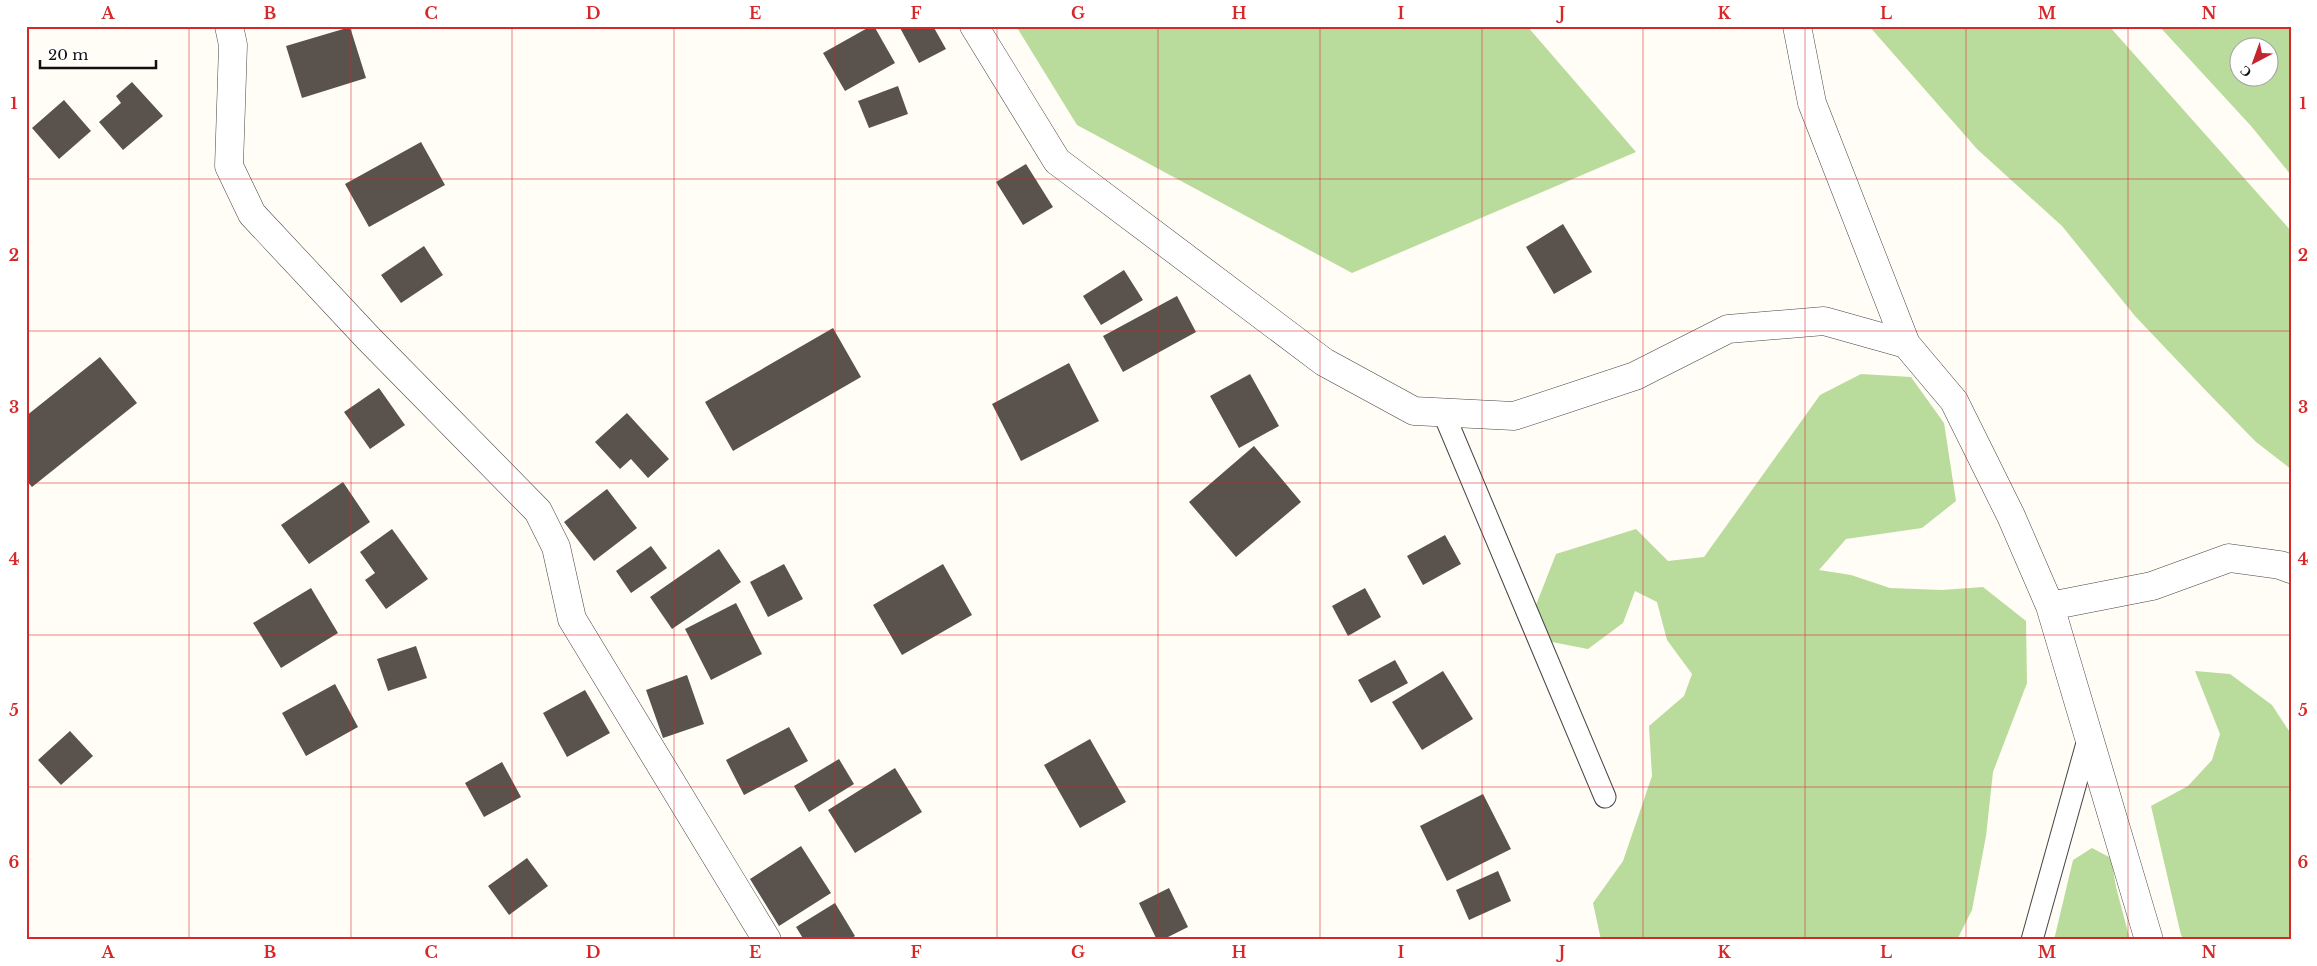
<svg xmlns="http://www.w3.org/2000/svg" width="2317" height="966" viewBox="0 0 2317 966" font-family="'Libre Baskerville',serif">
  <rect width="100%" height="100%" fill="#fffdf5"/>
  <path fill="#b9dc9c" fill-rule="evenodd" d="M1016,26H1527L1636,152L1352,273L1077,125Z
    M1869,26H2109L2291,231V469L2256,442L2211,396L2135,316L2062,226L1977,149Z
    M2159,26H2291V175L2251,126ZM2240,48H2270V78H2240Z
    M1861,374L1911,377L1944,423L1956,501L1922,528L1846,539L1819,570L1851,575L1890,588L1942,590L1983,587L2026,621L2027,683L1993,772L1986,836L1972,910L1957,940H1601L1593,903L1623,861L1652,776L1649,726L1684,696L1692,674L1667,640L1657,602L1635,591L1623,623L1588,649L1552,642L1534,610L1556,554L1636,529L1668,561L1704,557L1820,395Z
    M2195,671L2230,674L2272,705L2291,734V940H2184L2181,935L2151,806L2188,786L2212,760L2220,734Z
    M2092,848L2111,858L2116,887L2130,940H2054L2073,860Z"/>
  <path fill="#5a524d" d="M871,26H874L895,63L845,91L823,53Z
    M899,26H933L946,49L919,63Z
    M350,27L366,78L302,98L286,46Z
    M132,82L163,116L123,150L99,122L121,103L116,96Z
    M898,86L908,114L869,128L858,101Z
    M64,100L91,131L59,159L32,128Z
    M421,142L445,185L369,227L345,184Z
    M1026,164L1053,207L1023,225L996,182Z
    M1563,224L1592,272L1554,294L1526,247Z
    M424,246L443,275L401,303L381,275Z
    M1124,270L1143,300L1101,325L1083,296Z
    M1177,296L1196,332L1123,372L1103,336Z
    M833,328L861,377L733,451L705,402Z
    M100,357L137,403L32,487L26,480V416Z
    M1069,363L1099,421L1021,461L992,404Z
    M1250,374L1279,426L1239,448L1210,396Z
    M379,388L405,425L370,449L344,412Z
    M627,413L669,459L648,478L631,459L620,469L595,442Z
    M1254,446L1301,502L1236,557L1189,502Z
    M343,482L370,522L309,564L281,525Z
    M607,489L637,528L594,561L564,522Z
    M392,529L428,579L386,609L365,580L375,573L360,552Z
    M1445,535L1461,564L1423,585L1407,556Z
    M651,546L667,568L631,593L616,571Z
    M719,549L741,582L672,629L650,597Z
    M784,564L803,599L768,617L750,582Z
    M943,564L972,615L902,655L873,605Z
    M311,588L338,633L281,668L253,623Z
    M1365,588L1381,617L1348,636L1332,606Z
    M736,603L762,654L711,680L685,629Z
    M416,646L427,678L388,691L377,659Z
    M1395,660L1408,683L1371,703L1358,680Z
    M1443,671L1473,719L1422,750L1392,702Z
    M687,675L704,724L663,738L646,690Z
    M335,684L358,727L306,756L282,713Z
    M585,690L610,733L567,757L543,713Z
    M789,727L808,761L744,795L726,760Z
    M70,731L93,756L61,785L38,760Z
    M1090,739L1126,802L1080,828L1044,765Z
    M839,759L854,784L809,812L794,786Z
    M502,762L521,797L484,817L465,783Z
    M895,768L922,812L855,853L828,810Z
    M1483,794L1511,849L1447,881L1420,826Z
    M801,846L831,893L779,926L750,879Z
    M527,858L548,886L509,915L488,886Z
    M1498,871L1511,901L1469,920L1456,890Z
    M1169,888L1188,927L1162,940H1157L1139,903Z
    M835,903L855,936L849,940H804L796,927Z"/>
  <g fill="none" stroke-linecap="round" stroke-linejoin="round">
    <defs>
      <path id="lane" d="M1443,412L1605,797
        M2032,940L2089,736"/>
      <path id="street" d="M229,26L233,45L229,166L252,214L368,338L538,511L556,547L572,619L767,940
        M974,26L1057,161L1324,362L1414,411L1514,416L1635,376L1728,329L1824,321L1906,344L1954,401L2011,516L2050,606L2152,586L2229,558L2280,565L2291,569
        M1797,26L1812,103L1906,344
        M2050,606L2149,940"/>
    </defs>
    <use href="#lane" stroke="#444" stroke-width="23"/>
    <use href="#street" stroke="#444" stroke-width="29"/>
    <use href="#lane" stroke="#fff" stroke-width="21"/>
    <use href="#street" stroke="#fff" stroke-width="28"/>
  </g>
  <path fill="none" stroke="#d62828" stroke-width="1" stroke-opacity="0.55" d="M189,26V940M351,26V940M512,26V940M674,26V940M835,26V940M997,26V940M1158,26V940M1320,26V940M1482,26V940M1643,26V940M1805,26V940M1966,26V940M2128,26V940M26,179H2291M26,331H2291M26,483H2291M26,635H2291M26,787H2291"/>
  <rect width="2317" height="966" fill="none" stroke="#ffffff" stroke-width="55"/>
  <g transform="translate(2254 62) rotate(221)"><circle r="24" fill="#ffffff" stroke="#a0a0a0"/>
  <path d="M0-4L9 19L0 12L-9 19Z" fill="#c4262e"/>
  <text y="-8" font-size="14" font-weight="bold" text-anchor="middle" fill="#111111">С</text>
  </g>
  <path d="M40 60v8h116v-8" fill="none" stroke="#111111" stroke-width="2.5"/>
  <text x="48" y="60" font-size="15" fill="#111111" stroke="#ffffff" stroke-width="4" paint-order="stroke">20 m</text>
  <rect x="28" y="28" width="2262" height="910" fill="none" stroke="#d62828" stroke-width="2"/>
  <g font-size="16" text-anchor="middle" font-weight="bold" fill="#d62828">
    <text x="108" y="19">A</text>
    <text x="270" y="19">B</text>
    <text x="431" y="19">C</text>
    <text x="593" y="19">D</text>
    <text x="755" y="19">E</text>
    <text x="916" y="19">F</text>
    <text x="1078" y="19">G</text>
    <text x="1239" y="19">H</text>
    <text x="1401" y="19">I</text>
    <text x="1562" y="19">J</text>
    <text x="1724" y="19">K</text>
    <text x="1886" y="19">L</text>
    <text x="2047" y="19">M</text>
    <text x="2209" y="19">N</text>
    <text x="14" y="109">1</text>
    <text x="2303" y="109">1</text>
    <text x="14" y="261">2</text>
    <text x="2303" y="261">2</text>
    <text x="14" y="413">3</text>
    <text x="2303" y="413">3</text>
    <text x="14" y="565">4</text>
    <text x="2303" y="565">4</text>
    <text x="14" y="716">5</text>
    <text x="2303" y="716">5</text>
    <text x="14" y="868">6</text>
    <text x="2303" y="868">6</text>
    <text x="108" y="958">A</text>
    <text x="270" y="958">B</text>
    <text x="431" y="958">C</text>
    <text x="593" y="958">D</text>
    <text x="755" y="958">E</text>
    <text x="916" y="958">F</text>
    <text x="1078" y="958">G</text>
    <text x="1239" y="958">H</text>
    <text x="1401" y="958">I</text>
    <text x="1562" y="958">J</text>
    <text x="1724" y="958">K</text>
    <text x="1886" y="958">L</text>
    <text x="2047" y="958">M</text>
    <text x="2209" y="958">N</text>
  </g>
</svg>
